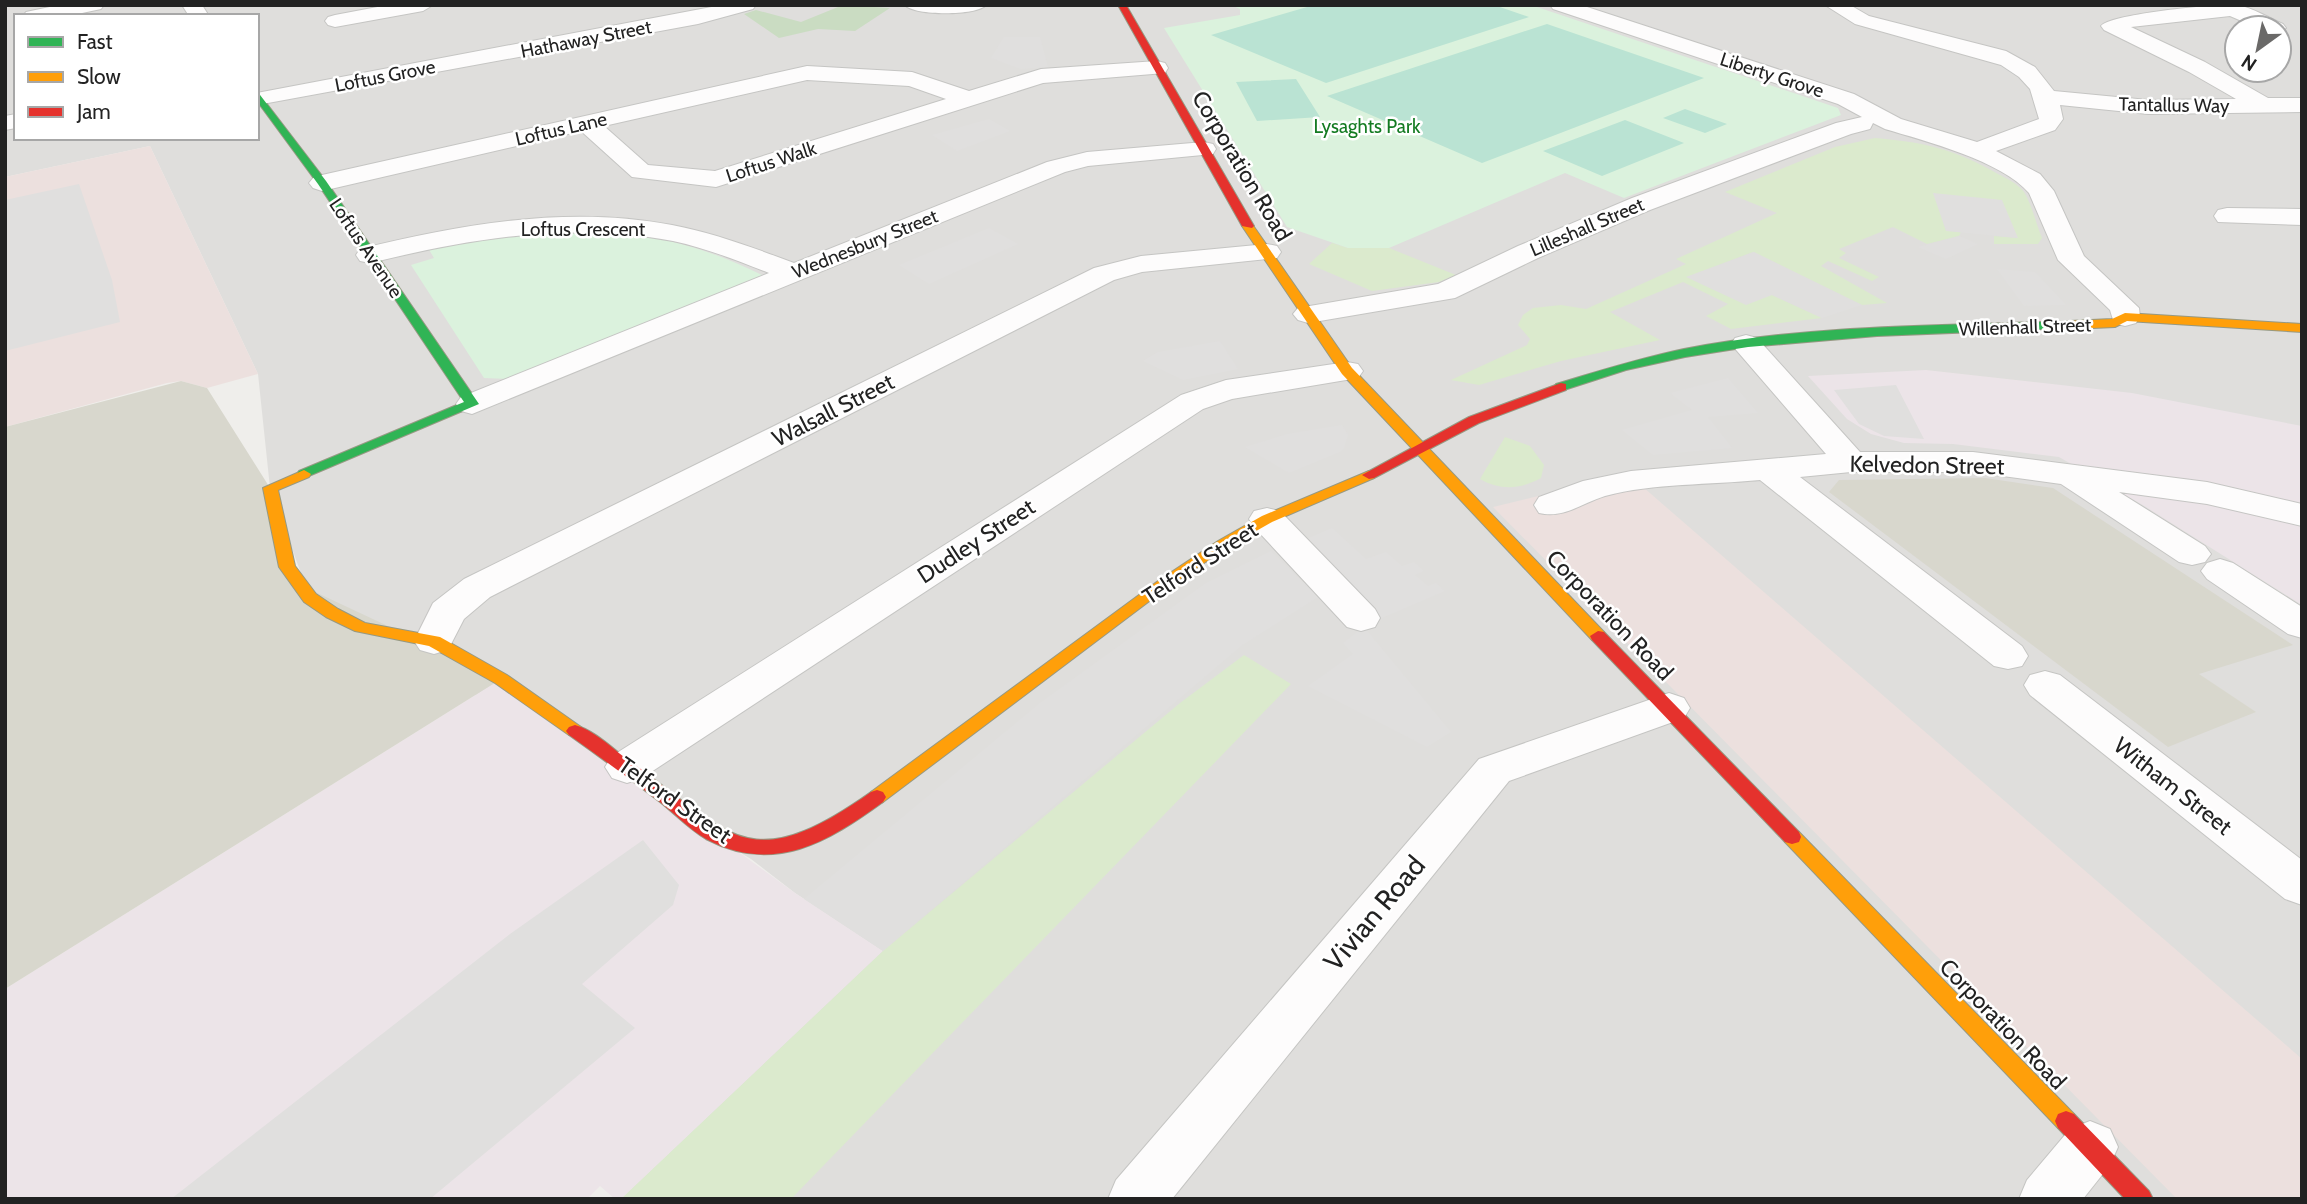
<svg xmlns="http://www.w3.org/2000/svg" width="2307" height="1204" viewBox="0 0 2307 1204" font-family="Cabin,sans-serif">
  <rect width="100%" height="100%" fill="#efeeeb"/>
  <path fill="#dfdedc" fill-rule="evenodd" d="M5,5H2302V1199H621L882,951L795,893L751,859L310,598L270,488L258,374L150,146L5,177ZM16,16H257V138H16ZM2237,28H2279V70H2237Z"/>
  <path fill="#ece0de" d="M150,146L258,374L207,388L181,381L167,383L5,427V177Z
    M1628,474L2302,1059V1199H2177L1493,507Z"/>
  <path fill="#ece4e8" d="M1926,370L2132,393L2302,426V605L2141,504L2059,457L1953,444L1904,443L1871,434L1847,419L1808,376Z
    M501,679L795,893L883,951L621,1199H615L600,1186L587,1199H5V989Z"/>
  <path fill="#d8d7cd" d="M181,381L207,388L270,488L296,583L501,679L5,989V427Z
    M1985,478L2053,488L2293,645L2199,674L2256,712L2168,747L1829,492L1839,480Z"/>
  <path fill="#dbeacd" d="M1875,138C1923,142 1955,149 1998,174C2006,178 2018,184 2024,192C2032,205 2036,224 2042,238L2038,244H1994V236L2017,238L1934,193L1946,230L1961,232L1959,236L1927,244L1893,227L1839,249L1846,253L1839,258L1879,277L1872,281L1828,261L1821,266L1887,303L1862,305L1753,252L1687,277L1772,295L1822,318L1731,329L1706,316L1728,304L1683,282L1610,312L1660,340L1561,361L1479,385L1451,380L1527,345L1530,339L1518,325L1523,315L1533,308L1561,305L1586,309L1686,264L1676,259L1777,213L1725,192L1835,147Z
    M1332,243L1348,248H1389L1456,275L1439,282L1372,291L1309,264Z
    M1505,437L1530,446L1544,465L1541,478C1521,489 1501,491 1480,479Z
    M1244,655L1291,684L791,1199H621L883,951L1180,703Z"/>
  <path fill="#cadcc2" d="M843,5L890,8L855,31L818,29L779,38L744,14L756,10L801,22Z"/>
  <path fill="#dbf2dd" d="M1231,5H1531L1838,108L1841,115L1624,198L1565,173L1389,248H1348L1287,227L1164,28L1240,15V9Z
    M587,230C654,234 705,246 766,277L509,379L484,378L411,265L434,258L428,248L519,234Z"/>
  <path fill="#bae3d3" d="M1314,5H1494L1529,17L1326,83L1211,35Z
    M1547,24L1704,78L1482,163L1327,96Z
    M1296,79L1320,117L1257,121L1236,82Z
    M1685,109L1727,124L1705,133L1663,118Z
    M1625,120L1684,143L1602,176L1543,151Z"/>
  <path fill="#e0dfde" d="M1004,37H1040L1048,67L1021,69L991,58Z
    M989,119L1010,131L957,151L932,135Z
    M79,184L112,280L120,322L5,351V200Z
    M1933,193L2002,200L2018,238L1946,231Z
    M989,228L1018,244L929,284L899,265Z
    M1959,236L1978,244L1946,259L1918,247Z
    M1754,252L1862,305L1822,318L1772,295L1746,305L1686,277Z
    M1997,269L2035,272L2066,305L2024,306Z
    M1220,341L1238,369L1183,380L1143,361L1158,352Z
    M1728,378L1758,413L1708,417L1732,448L1653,455L1622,430L1692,410L1670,393Z
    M1896,385L1924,439L1884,436L1859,424L1834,390Z
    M1342,425L1348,435L1344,448L1340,452L1289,473L1245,447L1287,434Z
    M1332,528L1366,559L1386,552L1402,566L1414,562L1424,571L1415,575L1428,586L1436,583L1445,591L1377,620L1302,541Z
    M1271,551L1318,597L1241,646L883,951L804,899L1040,703L1206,583Z
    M1364,627L1451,732L1427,747L1308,686L1353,654L1343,643Z
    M643,840L679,885L673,905L582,984L635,1028L430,1199H171L510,934Z"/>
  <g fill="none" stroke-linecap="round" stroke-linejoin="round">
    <defs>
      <path id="street" d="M59,5H104L101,9L68,16H23L26,12Z
        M182,5H202L209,16H189Z
        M388,5H433L423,11L335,27L328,25L325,21L328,17L335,15Z
        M722,5H756L753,9L698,24L257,105V93L262,92Z
        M905,5H986C977,16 914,16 905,5Z
        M1550,5H1581L1854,94L1901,119L1977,142L2039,119L2030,89L2019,77L2001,65L1855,24L1825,5H1850L1869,16L2006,51L2035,67L2054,91L2148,100L2236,99L2189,72L2104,30L2101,26C2109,14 2222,3 2238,5C2253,8 2269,18 2283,24L2286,28L2279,33V28H2258L2230,16L2131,27L2205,62L2268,98H2302V112L2148,114L2060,105L2063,119L2055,130L1996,151L2040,174L2054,191L2084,256L2139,308L2140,317L2136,323L2125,326L2114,323L2110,310L2058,260L2029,193C2002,161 1925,141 1885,129L1873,123L1870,129L1851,134L1650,210L1538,258L1455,298L1308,323L1298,320L1293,314L1298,308L1438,284L1518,246L1632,198L1836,123L1862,117L1838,104L1553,9Z
        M1157,61L1165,63L1168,68L1165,73L1043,83L716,187L632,177L581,131L322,191L313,188L309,183L313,178L322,175L807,66L912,72L969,91L1041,69ZM807,80L909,86L946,99L715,171L648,165L604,126Z
        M16,114V128L5,130V116Z
        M1204,142L1213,144L1216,149L1213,154L1088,166L1065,172L472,414L461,411L456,404L461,397L769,273C738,261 706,248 673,241C572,221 468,239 370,263L360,261L356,255L360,249C461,224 569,205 672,225C714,233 754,248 794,263L1047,162L1087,152Z
        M2227,208L2302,209V225L2218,222L2214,216L2218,210Z
        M1267,244L1277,246L1281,252L1277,258L1142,272L1114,280L490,597L464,619L448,650L434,654L420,650L414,641L433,603L464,579L1094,268L1141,256Z
        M1746,335L1757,338L1860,452H1973L2207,482L2302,504V526L2207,504L2119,492L2205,546L2211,554L2205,562L2192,565L2179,562L2061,484L1973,472H1851L1800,477L2022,646L2028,656L2022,666L2008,669L1994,666L1760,480C1710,485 1654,483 1605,496C1582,503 1564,519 1539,513L1534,505L1539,497L1583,481L1631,471L1826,454L1731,344L1735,338Z
        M1347,362L1358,364L1363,371L1358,378L1232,399L1203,409L642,778L627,783L612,778L605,767L612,756L1181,395L1226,380Z
        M1267,508L1280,511L1375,609L1380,618L1375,627L1361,631L1347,627L1254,527L1249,519L1254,511Z
        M2220,559L2233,563L2302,607V638L2288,634L2207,579L2201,571L2207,563Z
        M2045,671L2060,675L2302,860V905L2285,899L2030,695L2024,685L2030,675Z
        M1669,693L1684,698L1690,708L1684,718L1509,781L1172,1199H1108L1116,1180L1479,759Z
        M2090,1121L2110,1129L2118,1147L2110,1165L2083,1199H2019L2027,1180L2070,1129Z"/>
      <path id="fast" d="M257,91L326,181L479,404L304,478L297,474L299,471L464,402L318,184L257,101Z
        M2070,321L2074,322V328L1877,336L1748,347L1685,357L1626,370L1561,391L1554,387L1556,384C1599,371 1641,358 1684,349C1811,324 1942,326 2070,321Z"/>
      <path id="slow" d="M1244,224H1252L1352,368L1604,632L1606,636L1604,640H1592L1342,374L1242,226Z
        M2125,313L2302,324V332L2127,321L2115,327L2070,329L2064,325L2070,321L2112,319Z
        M304,470L311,474L309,477L278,490L295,566L316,594L338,609L365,623L440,637L507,675L581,727L584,731L581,735H569L495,683L429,646L355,631L326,617L304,602L279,567L263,488Z
        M1369,471L1376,475L1374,478L1272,522L1228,547L1168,587L883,802L877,804L871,802L868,797L871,792L1158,581L1218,541L1262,516Z
        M1792,830L1799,832L2074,1114L2077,1121L2074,1128L2066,1131L2058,1128L1785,842L1783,837L1785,832Z"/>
      <path id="jam" d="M1118,5H1126L1254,226L1252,228L1242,226Z
        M1561,383L1566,384V390L1479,423L1374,478L1369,479L1362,475L1469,417Z
        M1598,631L1604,632L1799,832L1801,837L1799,842L1792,844L1785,842L1592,640L1590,636Z
        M575,725C593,730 610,746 624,757C730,832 745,881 871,792L877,790L883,792L886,797L883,802C828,842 774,875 706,839C689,829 675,814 660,802C630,779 600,757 569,735L566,731L569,727Z
        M2066,1111L2074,1114L2149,1191L2153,1199H2125L2058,1128L2055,1121L2058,1114Z"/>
    </defs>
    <use href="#street" stroke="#c5c5c3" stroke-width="2"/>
    <use href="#fast" stroke="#969983" stroke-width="2"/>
    <use href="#slow" stroke="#969983" stroke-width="2"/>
    <use href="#jam" stroke="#969983" stroke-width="2"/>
    <use href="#street" fill="#fdfcfc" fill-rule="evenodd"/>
    <use href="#fast" fill="#30b455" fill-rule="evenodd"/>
    <use href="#slow" fill="#ff9f0a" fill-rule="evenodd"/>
    <use href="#jam" fill="#e5322d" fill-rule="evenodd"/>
  </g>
  <g text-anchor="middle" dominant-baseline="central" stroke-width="5" stroke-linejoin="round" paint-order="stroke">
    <g font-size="19" fill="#222" stroke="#fff">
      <text transform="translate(586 39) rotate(-11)">Hathaway Street</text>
      <text transform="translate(1772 75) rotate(18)">Liberty Grove</text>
      <text transform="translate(385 76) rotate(-11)">Loftus Grove</text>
      <text transform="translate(2174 105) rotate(1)">Tantallus Way</text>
      <text transform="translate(561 129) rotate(-13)">Loftus Lane</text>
      <text transform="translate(771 162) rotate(-18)">Loftus Walk</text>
      <text transform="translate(1587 227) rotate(-23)">Lilleshall Street</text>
      <text x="583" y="229">Loftus Crescent</text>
      <text transform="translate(865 244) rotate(-22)">Wednesbury Street</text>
      <text transform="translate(366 248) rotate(56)">Loftus Avenue</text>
      <text transform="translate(2025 327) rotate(-2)">Willenhall Street</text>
    </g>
    <g font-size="19" fill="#147b22" stroke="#fff">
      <text x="1367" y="126">Lysaghts Park</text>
    </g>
    <g font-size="23" fill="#222" stroke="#fff">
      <text transform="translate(1242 166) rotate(59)">Corporation Road</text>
      <text transform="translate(833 410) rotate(-27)">Walsall Street</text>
      <text transform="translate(1927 465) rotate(1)">Kelvedon Street</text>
      <text transform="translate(976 541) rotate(-33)">Dudley Street</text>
      <text transform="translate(1200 563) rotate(-33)">Telford Street</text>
      <text transform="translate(1610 615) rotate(46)">Corporation Road</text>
      <text transform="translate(2173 786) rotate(38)">Witham Street</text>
      <text transform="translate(675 800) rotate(35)">Telford Street</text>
      <text transform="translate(2003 1024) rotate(46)">Corporation Road</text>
    </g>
    <g font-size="28" fill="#222" stroke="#fff">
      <text transform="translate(1374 913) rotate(-50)">Vivian Road</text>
    </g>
  </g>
  <rect width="2307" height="1204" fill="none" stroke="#222222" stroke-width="14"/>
  <rect x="14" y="14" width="245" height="126" fill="#ffffff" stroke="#a7a7a7" stroke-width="2"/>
  <rect x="28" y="37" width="35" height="10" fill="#30b455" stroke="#a7a7a7" stroke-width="2"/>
  <text x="77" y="49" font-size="21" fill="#222222">Fast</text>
  <rect x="28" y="72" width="35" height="10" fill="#ff9f0a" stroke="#a7a7a7" stroke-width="2"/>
  <text x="77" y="84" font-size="21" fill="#222222">Slow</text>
  <rect x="28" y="107" width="35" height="10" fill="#e5322d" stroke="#a7a7a7" stroke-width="2"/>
  <text x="77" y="119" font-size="21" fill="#222222">Jam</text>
  <g transform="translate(2258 49) rotate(213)"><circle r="33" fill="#ffffff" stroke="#a7a7a7" stroke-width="2"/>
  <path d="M0-5L12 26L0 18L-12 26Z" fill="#6a6968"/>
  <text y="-10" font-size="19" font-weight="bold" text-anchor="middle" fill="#222222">N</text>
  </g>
</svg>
